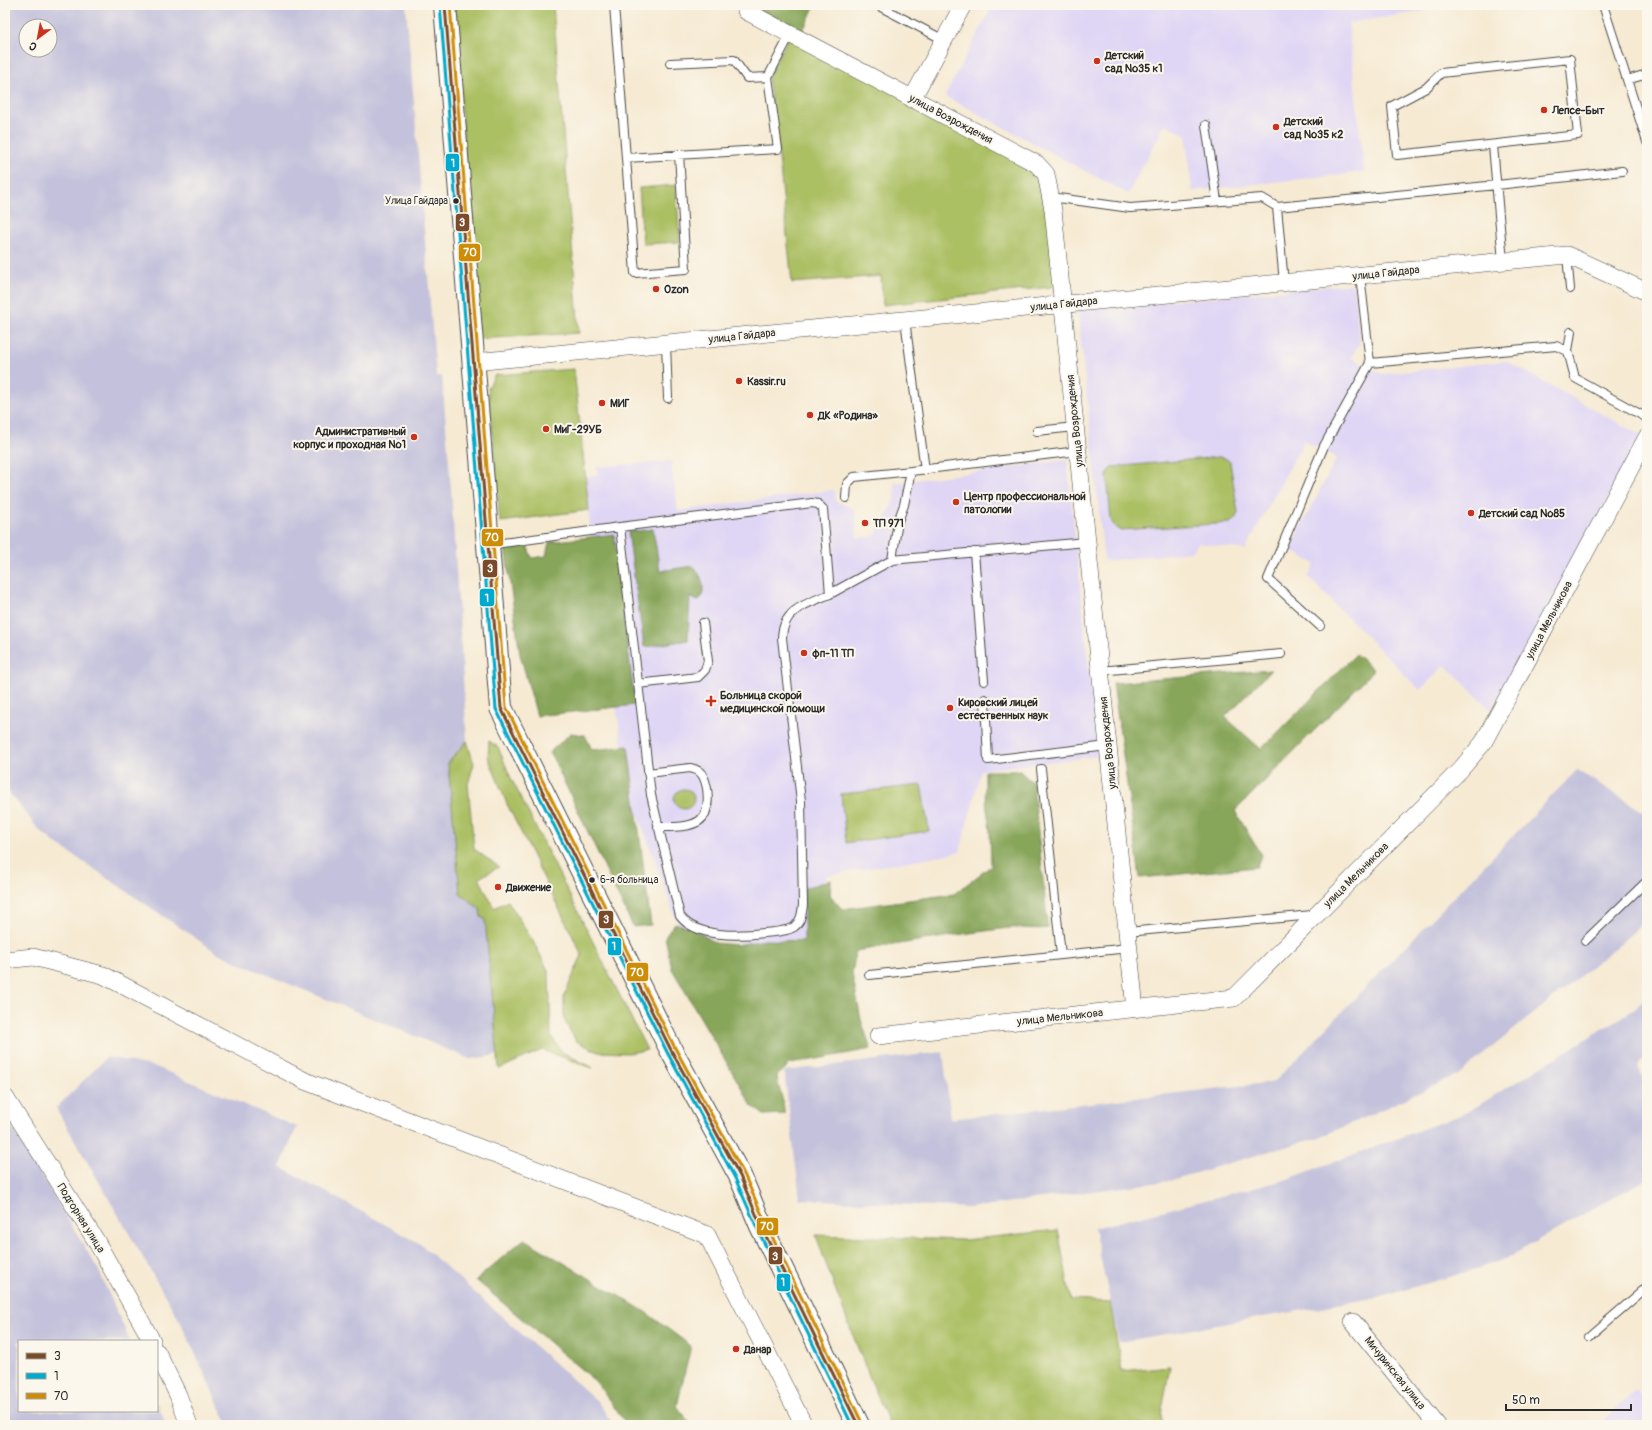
<svg xmlns="http://www.w3.org/2000/svg" width="1652" height="1430" viewBox="0 0 1652 1430" font-family="Pangolin,sans-serif">
  <rect width="100%" height="100%" fill="#fbf7ec"/>
  <filter id="ink" filterUnits="userSpaceOnUse"><feTurbulence type="fractalNoise" baseFrequency=".025" numOctaves="2"/><feDisplacementMap in="SourceGraphic" scale="8" xChannelSelector="R" yChannelSelector="G"/><feConvolveMatrix kernelMatrix="1 2 1 2 8 2 1 2 1" color-interpolation-filters="sRGB"/></filter>
  <filter id="wash" filterUnits="userSpaceOnUse"><feTurbulence type="fractalNoise" baseFrequency=".012" numOctaves="4" result="noise"/><feDisplacementMap in="SourceGraphic" scale="16" xChannelSelector="R" yChannelSelector="G"/><feGaussianBlur stdDeviation="0.9" result="paint"/><feColorMatrix in="noise" values="0 0 0 0 0 0 0 0 0 0 0 0 0 0 0 0 0 1.4 0 .05"/><feComposite in="paint" operator="in"/></filter>
  <g filter="url(#wash)">
    <rect width="100%" height="100%" fill="#f6ead3"/>
    <path fill="#dfd5f5" d="M993,5H1424L1425,11L1348,23L1364,172L1192,191L1186,135L1165,124L1128,194L945,96Z
      M1351,284L1354,289L1360,342L1351,358L1383,374L1506,361L1642,436L1491,710L1445,665L1420,690L1308,577L1315,564L1289,549L1337,458L1304,441L1245,550L1198,543L1191,552L1104,561L1078,312L1079,310Z
      M1067,460L1098,756L981,770L960,852L826,876L824,947L756,952L745,943L692,936L676,920L628,787L591,536L585,476L597,475V467L671,461L678,511L834,490L836,502L855,509L857,538L875,536L895,499L894,483Z
      M1636,1390L1647,1403V1425H1598Z"/>
    <path fill="#c3c1db" fill-rule="evenodd" d="M5,5H406L436,376H442L451,489L467,741L448,763L460,893L480,909L485,919L498,1055L470,1059L239,963L216,952L54,842L38,829L5,787ZM26,26H50V50H26Z
      M1577,770L1647,814V917L1632,934L1458,1075L1323,1136L1168,1181L969,1208L800,1199L784,1071L943,1052L951,1119L1274,1082Z
      M1647,996V1057L1640,1062L1637,1068L1647,1082V1179L1500,1262L1384,1296L1119,1342L1094,1228L1285,1180L1466,1113L1635,1009Z
      M107,1057L156,1067L297,1127L280,1167L419,1243L597,1401L614,1425H228L181,1323L56,1108Z
      M5,1116L98,1269L130,1341H19V1411H157V1402L166,1425H5Z"/>
    <path fill="#abbf64" stroke="#6b7548" d="M454,5H553L579,333L478,339Z
      M790,35L1037,164L1061,286L883,305L881,276L792,283L778,149L768,77Z
      M676,185L680,242L643,244L639,188Z
      M574,369L589,510L500,522L488,388L495,375Z
      M1219,457L1225,458L1230,462L1238,513L1235,519L1230,523L1120,530L1114,526L1111,520L1107,476L1108,471L1113,467Z
      M467,741L474,764L468,784L474,849L499,867L479,878L494,908L508,901L534,943L549,972L551,1036L562,1052L593,1068L542,1050L499,1069L485,919L481,917L480,909L460,893L448,763Z
      M489,741L498,747L510,776L647,1050L628,1053L598,1052L576,1041L564,1020V996L582,955L507,804L488,757Z
      M921,785L929,831L846,843L841,794Z
      M674 799a10 10 0 1 1 20 0a10 10 0 1 1-20 0Z
      M1058,1230L1071,1300L1110,1302L1122,1371L1170,1366L1161,1416L1163,1425H890C863,1363 838,1299 816,1235L964,1240Z"/>
    <path fill="#88a65a" stroke="#5a6842" d="M762,5H815L799,39L757,17Z
      M653,529L660,571L693,566C702,576 708,590 698,601L690,597L688,640L644,647L628,532Z
      M614,534L635,705L537,716L520,654L505,548L527,545L532,558L546,556L549,542Z
      M1356,654L1374,670L1235,811L1261,855L1257,867L1140,878L1113,683L1271,670L1225,717L1261,749Z
      M571,733L585,735L592,750L628,746L651,925L633,927L550,752Z
      M985,771H1020L1033,783L1048,928C1035,930 1022,927 1008,928C957,934 907,943 856,951L852,973L861,1020L871,1049L790,1064L777,1076C778,1090 785,1100 784,1114L764,1115L752,1106L672,969L665,937L675,923L694,929L715,943L737,945L764,940L804,941V888L831,880L830,895L842,909L954,894L991,866L990,831L985,794Z
      M524,1239L644,1311L691,1346L677,1406L691,1425H627L596,1382L476,1280Z"/>
  </g>
  <g filter="url(#ink)">
    <g fill="none" stroke-linecap="round" stroke-linejoin="round">
      <defs>
        <path id="lane" d="M614,5L635,273L686,269L679,154
          M877,5L944,40
          M1603,5L1647,142
          M1570,59L1578,135L1397,155L1392,106L1426,88L1441,73Z
          M670,63L734,60L747,78L768,77
          M1627,80L1647,74
          M1206,125L1217,201
          M1493,145L1503,262
          M626,158L778,149L768,77L790,35
          M1051,197L1130,208L1262,198L1277,207L1497,185L1622,171
          M1277,207L1284,283
          M1567,255L1570,289
          M905,320L925,470
          M666,343L668,398
          M1568,351L1571,332
          M1370,363L1556,346L1568,351L1575,378L1647,418
          M1037,431L1075,427
          M1078,451L911,471L904,505L898,521L892,560L1086,542
          M846,498L847,484L854,477L911,471
          M488,545L620,527L651,795L680,916C696,938 740,936 764,933C773,932 786,932 794,927C801,922 802,913 803,905L801,801L782,638C783,609 806,604 830,594L823,509L818,504L812,503L620,527
          M974,552L984,681
          M830,594L892,560
          M1320,626L1268,579L1324,446L1370,363L1360,275
          M1100,671L1281,654
          M638,684L698,677L705,670L708,661L703,623
          M985,699L988,760L1108,746
          M1041,769L1061,955
          M648,773L690,768C695,769 701,772 703,776C709,788 711,813 699,821C688,828 671,827 658,827
          M1127,932L1313,915
          M1585,941L1647,881
          M869,975L1129,948
          M1589,1337L1647,1287"/>
        <path id="street" d="M749,5L746,11L1037,164L1046,174L1053,210L1135,1009
          M912,99L963,5
          M474,362L1567,255L1647,292
          M5,960L33,957L103,975L305,1081L707,1235L804,1425
          M878,1036L1234,998L1461,769L1483,743L1647,437
          M5,1097L95,1239L152,1341
          M1353,1322L1437,1425
          M157,1352L178,1395L189,1425"/>
        <path id="primary" d="M445,5L501,708L671,1050L740,1176L761,1226L858,1425"/>
      </defs>
      <use href="#lane" stroke="#494844" stroke-width="10"/>
      <use href="#street" stroke="#494844" stroke-width="18"/>
      <use href="#primary" stroke="#494844" stroke-width="24"/>
      <use href="#lane" stroke="#fff" stroke-width="8"/>
      <use href="#street" stroke="#fff" stroke-width="17"/>
      <use href="#primary" stroke="#fff" stroke-width="22"/>
      <defs>
        <path id="bus-1" d="M445,5L501,708L671,1050L740,1176L761,1226L858,1425"/>
        <path id="bus-2" d="M440,5L496,709L667,1052L735,1178L757,1228L852,1425"/>
        <path id="bus-3" d="M450,5L506,707L675,1048L744,1174L766,1224L862,1423"/>
      </defs>
      <use href="#bus-1" stroke="#fbf7ec" stroke-width="6"/>
      <use href="#bus-2" stroke="#fbf7ec" stroke-width="6"/>
      <use href="#bus-3" stroke="#fbf7ec" stroke-width="6"/>
      <use href="#bus-1" stroke="#7a4b2a" stroke-width="3"/>
      <use href="#bus-2" stroke="#00a9ce" stroke-width="3"/>
      <use href="#bus-3" stroke="#ce8d09" stroke-width="3"/>
    </g>
  </g>
  <g fill="#c8321e" stroke="#fbf7ec" stroke-width="1.5">
    <circle cx="1097" cy="61" r="4"/>
    <circle cx="1544" cy="110" r="4"/>
    <circle cx="1276" cy="127" r="4"/>
    <circle cx="656" cy="289" r="4"/>
    <circle cx="739" cy="381" r="4"/>
    <circle cx="602" cy="403" r="4"/>
    <circle cx="810" cy="415" r="4"/>
    <circle cx="546" cy="429" r="4"/>
    <circle cx="414" cy="437" r="4"/>
    <circle cx="956" cy="502" r="4"/>
    <circle cx="1471" cy="513" r="4"/>
    <circle cx="865" cy="523" r="4"/>
    <circle cx="804" cy="653" r="4"/>
    <path d="M709 695h4v4h4v4h-4v4h-4v-4h-4v-4h4z"/>
    <circle cx="950" cy="708" r="4"/>
    <circle cx="498" cy="887" r="4"/>
    <circle cx="736" cy="1349" r="4"/>
  </g>
  <g fill="#2b2b2b" stroke="#fbf7ec" stroke-width="1.5">
    <circle cx="456" cy="201" r="3.5"/>
    <circle cx="592" cy="880" r="3.5"/>
  </g>
  <g text-anchor="middle" dominant-baseline="central" stroke-width="4" stroke-linejoin="round" paint-order="stroke">
    <g font-size="10" fill="#2b2b2b" stroke="#fbf7ec" text-anchor="end">
      <text x="448" y="201">Улица Гайдара</text>
      <text x="600" y="880" text-anchor="start">6-я больница</text>
    </g>
    <g font-size="11" font-weight="bold" fill="#2b2b2b" stroke="#fbf7ec" text-anchor="start">
      <text x="1105" y="55">Детский<tspan x="1105" dy="13">сад №35 к1</tspan></text>
      <text x="1552" y="110">Лепсе-Быт</text>
      <text x="1284" y="121">Детский<tspan x="1284" dy="13">сад №35 к2</tspan></text>
      <text x="664" y="289">Ozon</text>
      <text x="747" y="381">Kassir.ru</text>
      <text x="610" y="403">МИГ</text>
      <text x="818" y="415">ДК «Родина»</text>
      <text x="554" y="429">МиГ-29УБ</text>
      <text x="406" y="431" text-anchor="end">Административный<tspan x="406" dy="13">корпус и проходная №1</tspan></text>
      <text x="964" y="496">Центр профессиональной<tspan x="964" dy="13">патологии</tspan></text>
      <text x="1479" y="513">Детский сад №85</text>
      <text x="873" y="523">ТП 971</text>
      <text x="812" y="653">фп-11 ТП</text>
      <text x="720" y="695">Больница скорой<tspan x="720" dy="13">медицинской помощи</tspan></text>
      <text x="958" y="702">Кировский лицей<tspan x="958" dy="13">естественных наук</tspan></text>
      <text x="506" y="887">Движение</text>
      <text x="744" y="1349">Данар</text>
    </g>
    <g font-size="11" fill="#2b2b2b" stroke="#fbf7ec">
      <text transform="translate(951 119) rotate(28)">улица Возрождения</text>
      <text transform="translate(1386 273) rotate(-6)">улица Гайдара</text>
      <text transform="translate(1064 304) rotate(-6)">улица Гайдара</text>
      <text transform="translate(742 336) rotate(-6)">улица Гайдара</text>
      <text transform="translate(1075 421) rotate(-96)">улица Возрождения</text>
      <text transform="translate(1549 620) rotate(-62)">улица Мельникова</text>
      <text transform="translate(1108 743) rotate(-96)">улица Возрождения</text>
      <text transform="translate(1356 875) rotate(-45)">улица Мельникова</text>
      <text transform="translate(1060 1017) rotate(-6)">улица Мельникова</text>
      <text transform="translate(81 1218) rotate(58)">Подгорная улица</text>
      <text transform="translate(1395 1373) rotate(51)">Мичуринская улица</text>
    </g>
  </g>
  <g stroke="#fbf7ec" stroke-width="1.5">
    <rect x="445" y="153" width="15" height="19" rx="4" fill="#00a9ce"/>
    <rect x="455" y="213" width="15" height="19" rx="4" fill="#7a4b2a"/>
    <rect x="458" y="243" width="23" height="19" rx="4" fill="#ce8d09"/>
    <rect x="481" y="528" width="23" height="19" rx="4" fill="#ce8d09"/>
    <rect x="482" y="559" width="16" height="19" rx="4" fill="#7a4b2a"/>
    <rect x="479" y="588" width="16" height="19" rx="4" fill="#00a9ce"/>
    <rect x="598" y="910" width="16" height="19" rx="4" fill="#7a4b2a"/>
    <rect x="607" y="937" width="15" height="19" rx="4" fill="#00a9ce"/>
    <rect x="626" y="962" width="23" height="20" rx="4" fill="#ce8d09"/>
    <rect x="756" y="1217" width="23" height="19" rx="4" fill="#ce8d09"/>
    <rect x="768" y="1246" width="15" height="19" rx="4" fill="#7a4b2a"/>
    <rect x="776" y="1273" width="15" height="19" rx="4" fill="#00a9ce"/>
  </g>
  <g font-size="11" text-anchor="middle" font-weight="bold" fill="#fff">
    <text x="453" y="167">1</text>
    <text x="462" y="226">3</text>
    <text x="470" y="256">70</text>
    <text x="492" y="541">70</text>
    <text x="490" y="572">3</text>
    <text x="487" y="602">1</text>
    <text x="606" y="923">3</text>
    <text x="614" y="950">1</text>
    <text x="637" y="976">70</text>
    <text x="767" y="1230">70</text>
    <text x="775" y="1260">3</text>
    <text x="783" y="1286">1</text>
  </g>
  <rect width="1652" height="1430" fill="none" stroke="#fbf7ec" stroke-width="20"/>
  <rect x="18" y="1340" width="140" height="72" fill="#fbf7ec" stroke="#a8a59f"/>
  <rect x="26" y="1353" width="20" height="6" fill="#7a4b2a" stroke="#a8a59f"/>
  <text x="54" y="1360" font-size="12" fill="#2b2b2b">3</text>
  <rect x="26" y="1373" width="20" height="6" fill="#00a9ce" stroke="#a8a59f"/>
  <text x="54" y="1380" font-size="12" fill="#2b2b2b">1</text>
  <rect x="26" y="1393" width="20" height="6" fill="#ce8d09" stroke="#a8a59f"/>
  <text x="54" y="1400" font-size="12" fill="#2b2b2b">70</text>
  <g transform="translate(38 38) rotate(212)"><circle r="19" fill="#fbf7ec" stroke="#a8a59f"/>
  <path d="M0-3L7 15L0 10L-7 15Z" fill="#c8321e"/>
  <text y="-6" font-size="11" font-weight="bold" text-anchor="middle" fill="#2b2b2b">С</text>
  </g>
  <path d="M1506 1404v6h125v-6" fill="none" stroke="#2b2b2b" stroke-width="2"/>
  <text x="1512" y="1404" font-size="12" fill="#2b2b2b" stroke="#fbf7ec" stroke-width="3" paint-order="stroke">50 m</text>
</svg>
